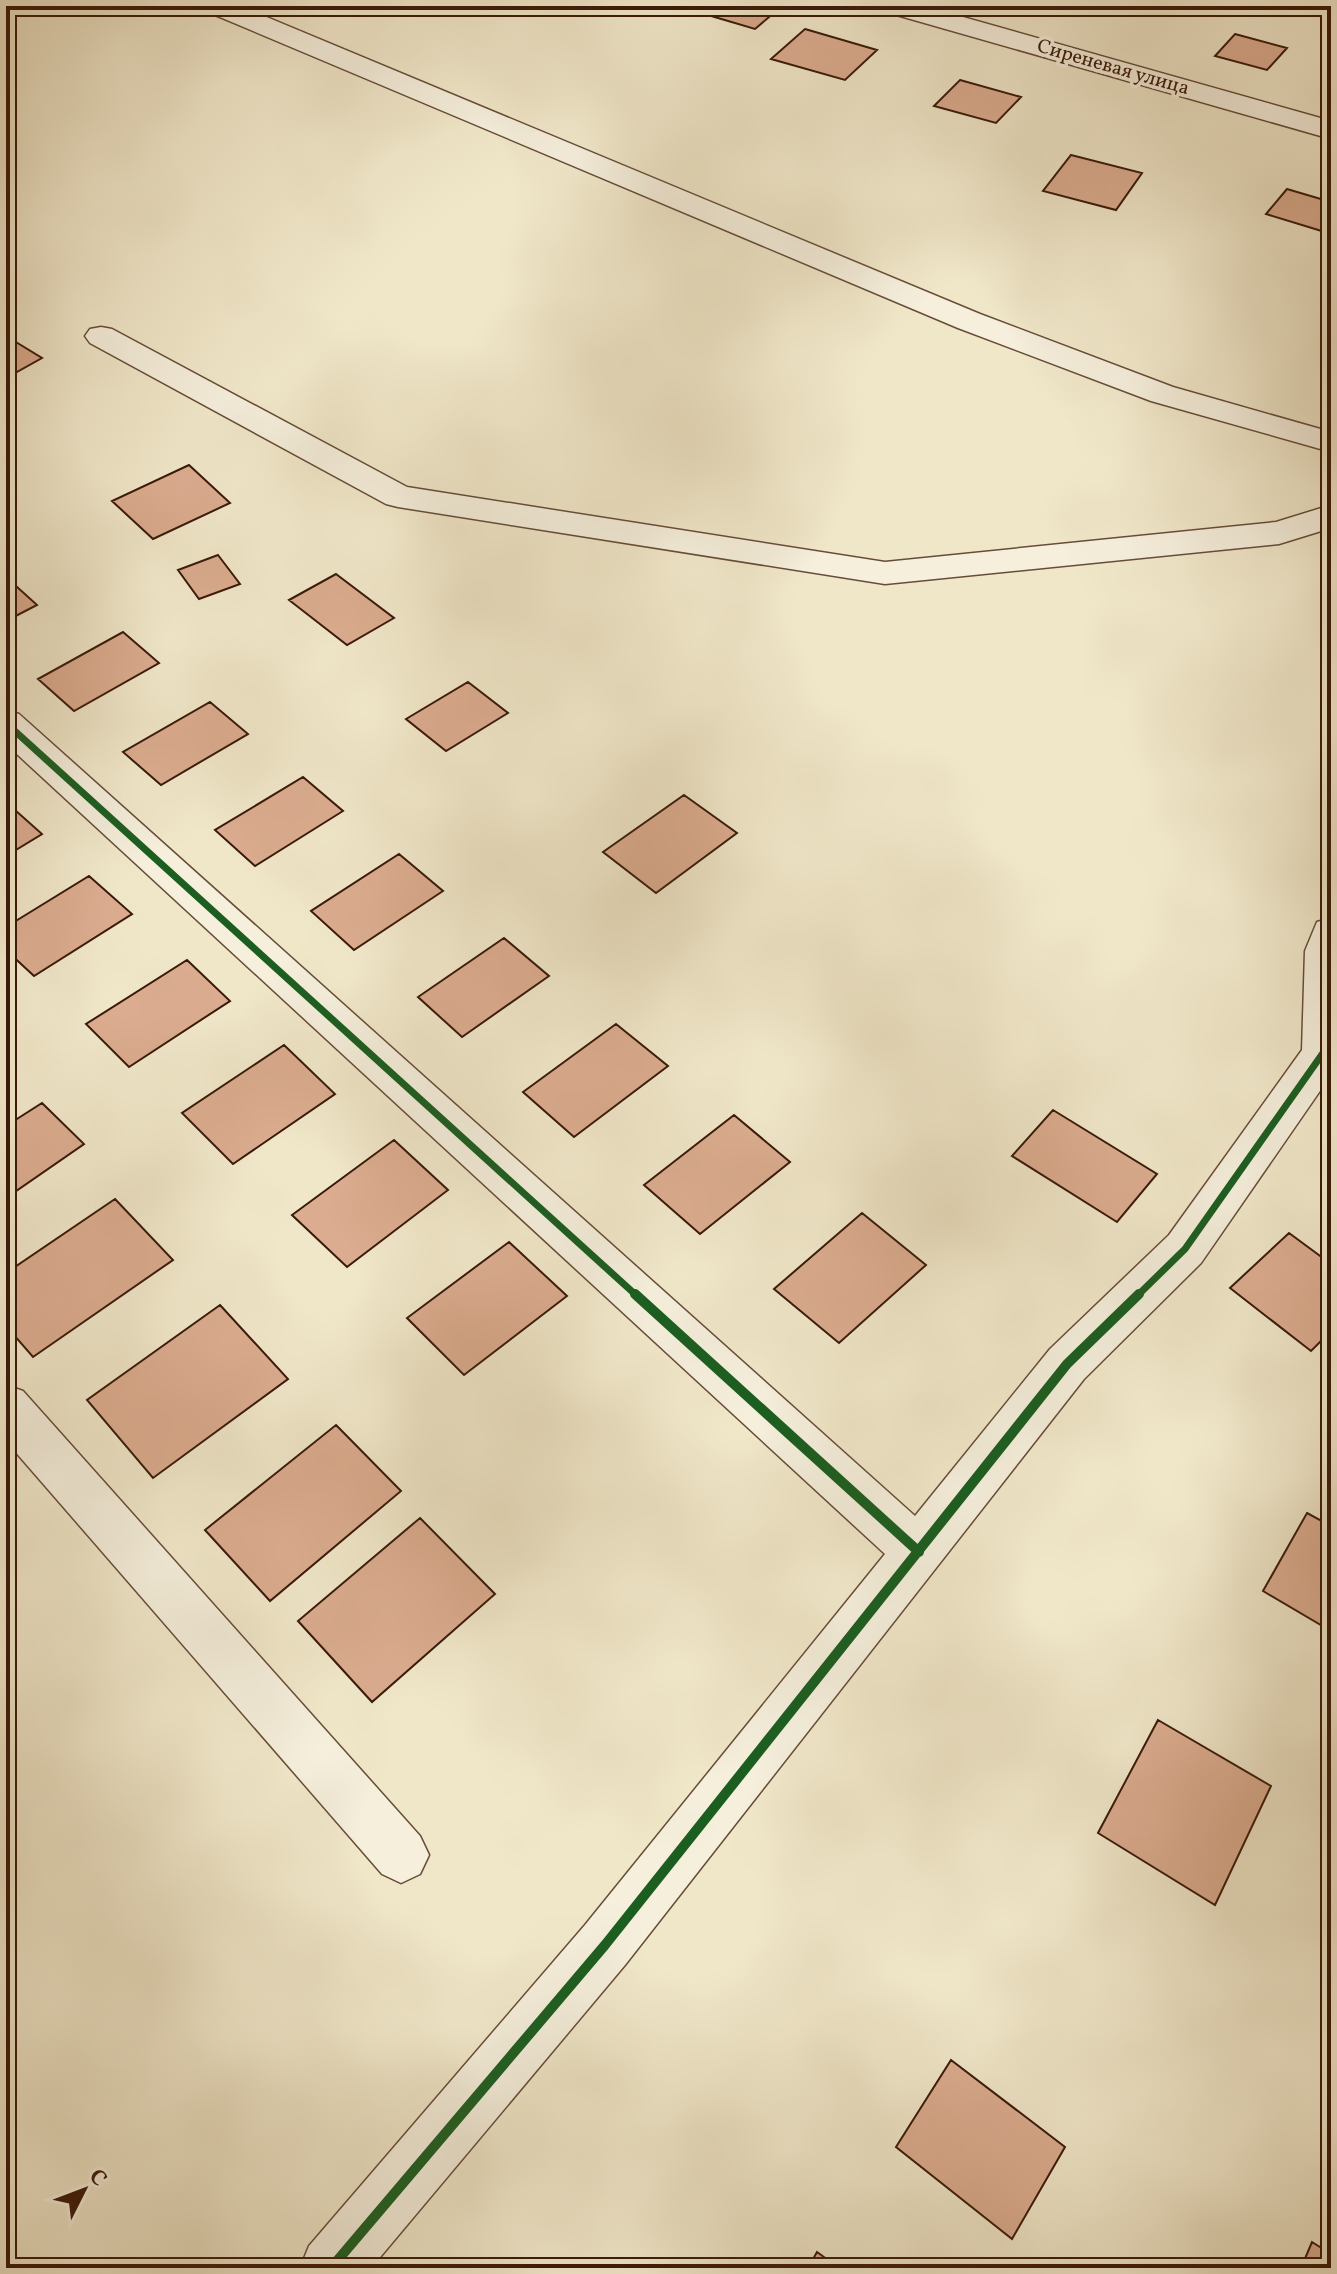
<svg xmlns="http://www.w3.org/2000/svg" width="1337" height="2274" viewBox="0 0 1337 2274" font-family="Vollkorn,serif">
  <rect width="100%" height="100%" fill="#f0e7c9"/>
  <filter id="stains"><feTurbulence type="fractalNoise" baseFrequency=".0025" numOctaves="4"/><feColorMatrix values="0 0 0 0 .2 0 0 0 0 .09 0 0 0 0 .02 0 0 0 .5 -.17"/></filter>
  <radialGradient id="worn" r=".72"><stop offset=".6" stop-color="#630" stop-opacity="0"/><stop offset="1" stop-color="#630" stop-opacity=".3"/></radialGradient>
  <path fill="#dbac8f" stroke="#391908" stroke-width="2" d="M709,6H782L755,29L701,13Z
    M805,29L877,50L845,80L771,59Z
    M1235,34L1287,48L1267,70L1215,56Z
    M960,80L1021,97L996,123L934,106Z
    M1071,155L1142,173L1116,210L1043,191Z
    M1287,189L1331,202V225L1325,232L1266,214Z
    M6,336L42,358L6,378Z
    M189,465L230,503L153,539L112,501Z
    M218,555L240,584L199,599L178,570Z
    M336,574L394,618L347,645L289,600Z
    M6,577L37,605L6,621Z
    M123,632L159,663L74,711L38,679Z
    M468,682L508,713L446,751L406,719Z
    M210,702L248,734L161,785L123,752Z
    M303,777L343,811L255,866L215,830Z
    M684,795L737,833L656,893L603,852Z
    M6,802L42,834L6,856Z
    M399,854L443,891L354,950L311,911Z
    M89,876L132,914L34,976L6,950V927Z
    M504,938L549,976L462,1037L418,997Z
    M187,960L230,1001L129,1067L86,1024Z
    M616,1024L668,1066L574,1137L523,1092Z
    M284,1045L335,1094L233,1164L182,1113Z
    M42,1103L84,1144L6,1198V1126Z
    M1053,1110L1157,1174L1117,1222L1012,1156Z
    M734,1115L790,1162L700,1234L644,1185Z
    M394,1140L448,1190L347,1267L292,1215Z
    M115,1199L173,1260L33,1357L6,1326V1273Z
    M862,1213L926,1265L839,1343L774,1289Z
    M1289,1233L1331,1264V1331L1311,1351L1230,1288Z
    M509,1242L567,1296L464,1375L407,1318Z
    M220,1305L288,1379L153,1478L87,1400Z
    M336,1425L401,1491L270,1601L205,1530Z
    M1307,1513L1331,1526V1631L1263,1591Z
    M420,1518L495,1594L372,1702L298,1621Z
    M1158,1720L1271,1786L1215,1905L1098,1833Z
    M951,2060L1065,2147L1012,2239L896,2147Z
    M1312,2242L1331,2254V2268H1301Z
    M817,2252L839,2268H808Z"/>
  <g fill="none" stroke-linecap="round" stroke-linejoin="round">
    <defs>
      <path id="minor" d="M204,6H240L980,314L1173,387L1331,432V452L1151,401L958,328L208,12Z
        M882,6H924L1331,121V139L886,12Z
        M101,327L112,329L407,487L885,562L1276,522L1331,505V528L1279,544L885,584L398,507L386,504L90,343L85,336L90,329Z
        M6,710L19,714L915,1516L1050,1349L1169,1235L1302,1050L1305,951L1317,922L1331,918V1075L1201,1263L1084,1379L625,1965L371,2268H300L309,2246L585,1925L885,1554L6,744Z
        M6,1385L23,1391L420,1836L429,1855L420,1874L401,1883L382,1874L6,1441Z"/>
    </defs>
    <use href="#minor" stroke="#674c38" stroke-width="3"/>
    <use href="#minor" fill="#f5efdc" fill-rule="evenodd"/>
    <defs>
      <path id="cycleway-far1" d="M6,723L637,1296
        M1137,1296L1185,1249L1323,1053"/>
      <path id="cycleway" d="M635,1294L919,1552
        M331,2268L605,1945L1067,1364L1139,1294"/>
    </defs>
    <use href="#cycleway-far1" stroke="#f5efdc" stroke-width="12"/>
    <use href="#cycleway" stroke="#f5efdc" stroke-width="15"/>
    <use href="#cycleway-far1" stroke="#1b5e20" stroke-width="7"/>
    <use href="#cycleway" stroke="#1b5e20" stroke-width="10"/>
  </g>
  <g text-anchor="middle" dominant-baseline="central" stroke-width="7" stroke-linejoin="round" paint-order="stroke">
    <g font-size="20" fill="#391908" stroke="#f5efdc">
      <text transform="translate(1113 68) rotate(16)">Сиреневая улица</text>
    </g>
  </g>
  <rect width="1337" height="2274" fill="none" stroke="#f0e7c9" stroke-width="32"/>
  <rect x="8" y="8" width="1321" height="2258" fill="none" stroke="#391908" stroke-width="4"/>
  <rect x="16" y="16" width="1305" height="2242" fill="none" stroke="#391908" stroke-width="2"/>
  <g transform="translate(84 2190) rotate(48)" stroke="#f5efdc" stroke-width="6" paint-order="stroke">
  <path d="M0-6L14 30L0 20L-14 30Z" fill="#391908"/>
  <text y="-12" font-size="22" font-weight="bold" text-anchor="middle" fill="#391908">С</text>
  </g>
  <rect width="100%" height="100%" filter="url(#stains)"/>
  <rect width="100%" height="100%" fill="url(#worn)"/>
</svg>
